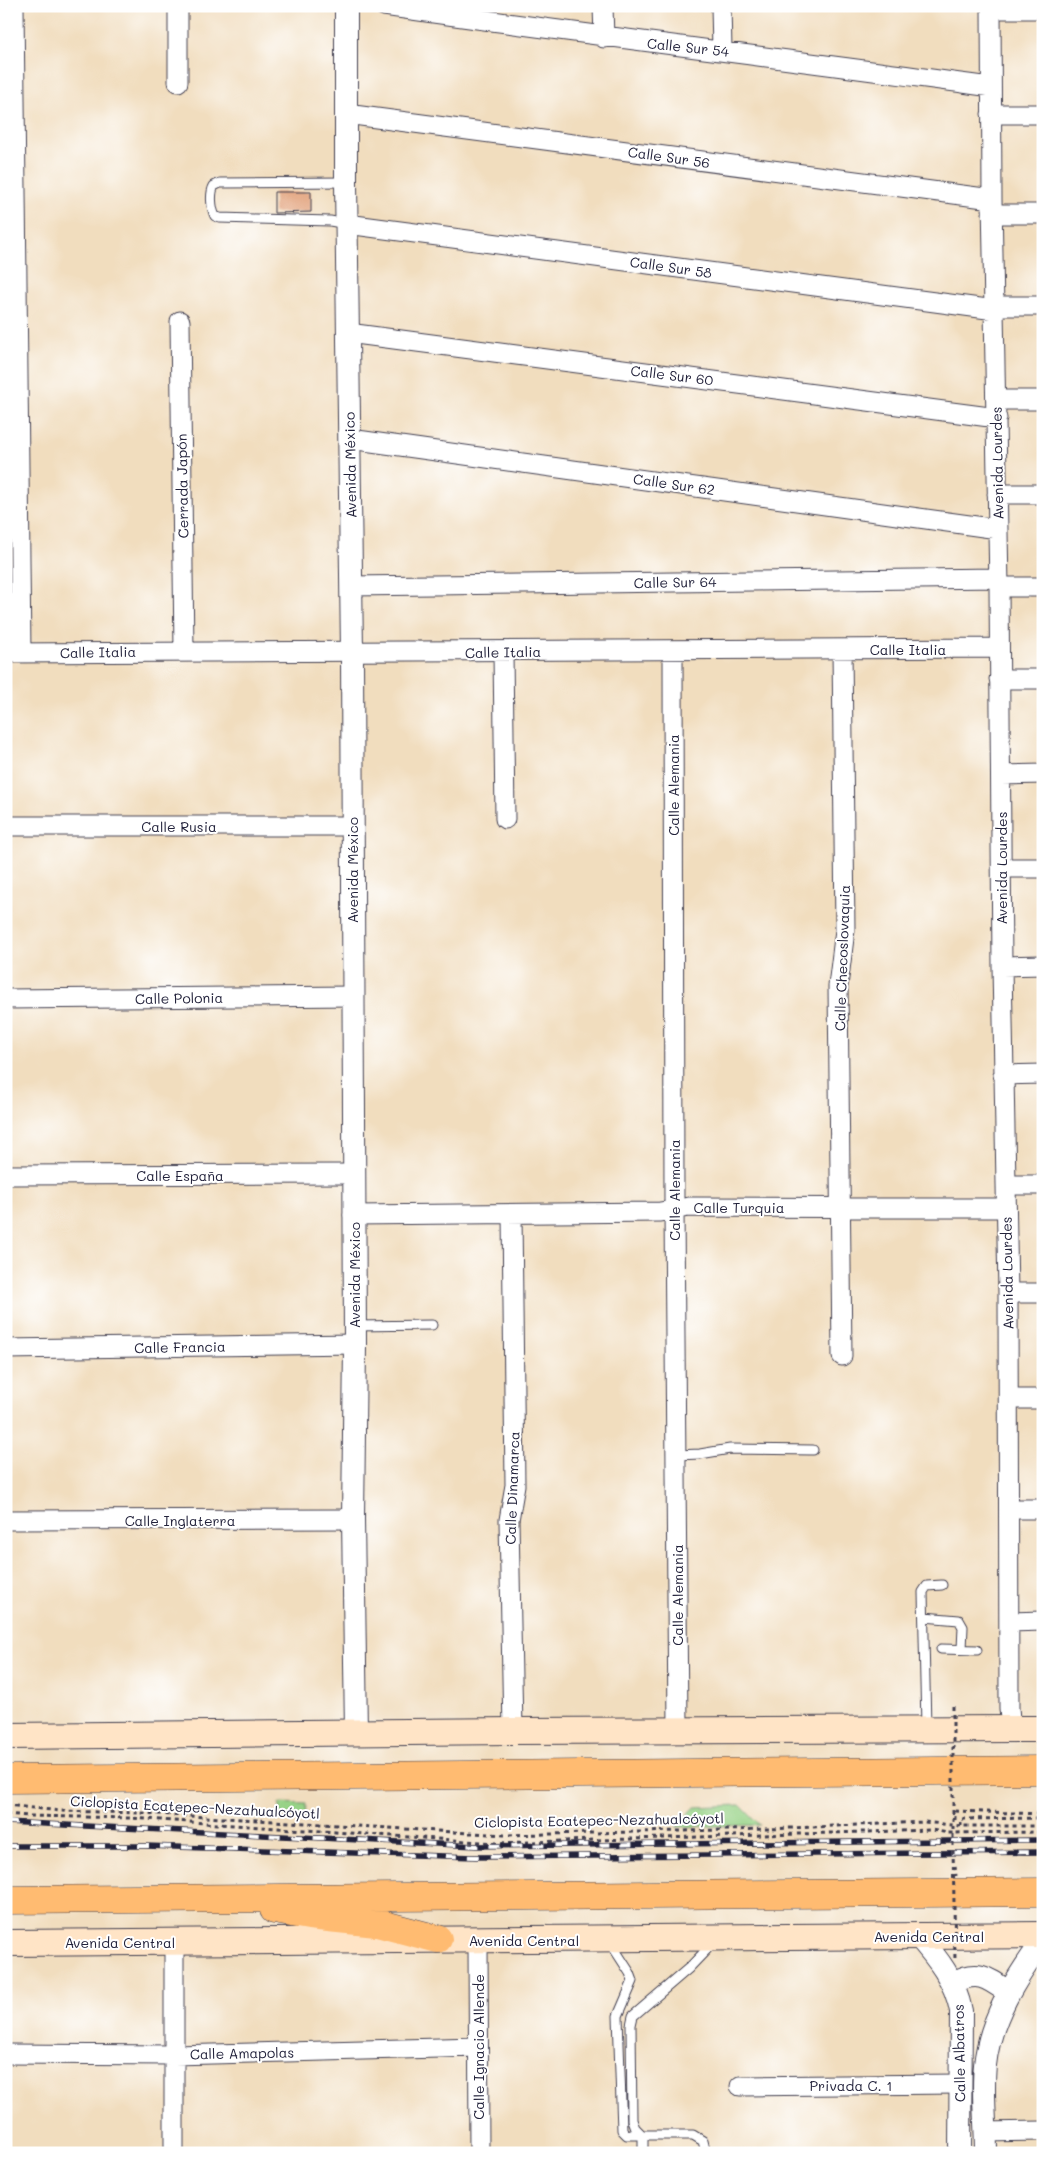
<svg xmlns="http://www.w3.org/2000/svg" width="1049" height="2159" viewBox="0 0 1049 2159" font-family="Mali,sans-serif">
  <rect width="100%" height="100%" fill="#fff"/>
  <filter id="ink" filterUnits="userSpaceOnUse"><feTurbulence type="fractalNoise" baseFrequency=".02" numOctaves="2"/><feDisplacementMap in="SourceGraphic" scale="10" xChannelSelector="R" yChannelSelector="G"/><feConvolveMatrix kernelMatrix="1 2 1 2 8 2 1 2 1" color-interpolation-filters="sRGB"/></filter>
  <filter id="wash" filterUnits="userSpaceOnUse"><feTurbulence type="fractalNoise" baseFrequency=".0096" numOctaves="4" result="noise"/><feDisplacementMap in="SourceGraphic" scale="20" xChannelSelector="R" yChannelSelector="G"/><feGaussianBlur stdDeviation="1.12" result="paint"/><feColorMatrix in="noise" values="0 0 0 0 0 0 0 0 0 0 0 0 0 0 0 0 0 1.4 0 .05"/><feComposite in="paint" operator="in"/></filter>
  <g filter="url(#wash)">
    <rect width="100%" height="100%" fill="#f1ddbe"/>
    <path fill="#97d286" stroke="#5c7a60" d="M280,1803L306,1804L305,1817L280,1815Z
      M740,1805L760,1825L676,1827L695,1807Z"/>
    <g id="blocks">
      <path fill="#e2a37d" d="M274,192H311V212L274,213Z"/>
    </g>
  </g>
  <g filter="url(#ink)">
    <use href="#blocks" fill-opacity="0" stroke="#413e4f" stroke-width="1"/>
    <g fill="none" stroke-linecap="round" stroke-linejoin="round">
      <defs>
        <path id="service" d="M346,182L220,183L214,186C210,193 211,208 215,216L220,218L330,221L347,224
          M355,1326L432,1325
          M677,1455L700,1454L730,1449L813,1450
          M924,1617L959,1620L963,1627L962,1649
          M941,1649L977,1650
          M926,1727L923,1592L927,1586L942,1585
          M610,1942L630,1973L633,1981L618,2016L622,2130L627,2135H693L703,2141L706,2153
          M643,2153V2136L635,2128L632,2120L631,2025L633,2016L689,1968L713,1943"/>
        <path id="minor" d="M14,6L21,653
          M178,6V82
          M384,6C586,35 789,59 991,87
          M603,6L604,38
          M721,6L722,50
          M991,6L992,199L999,587L1002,966L1008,1293L1009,1708L1011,1730
          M991,9H1043
          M346,114L992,199
          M991,114H1043
          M992,214H1043
          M347,224L995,310
          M995,306H1043
          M180,321L184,651
          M348,333L997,418
          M996,400H1043
          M350,439L998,529
          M997,494H1043
          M351,586L998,578
          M999,587H1043
          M673,650L674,1209L678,1730
          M503,652L505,819
          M6,653L999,648
          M999,679H1043
          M1001,775L1043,774
          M6,826H352
          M1002,868H1043
          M1002,966L1043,965
          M6,999L352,996
          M1003,1075L1043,1074
          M6,1175L354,1174
          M1006,1185H1043
          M512,1214L515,1485L509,1520L513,1731
          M353,1215L660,1212L689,1207L1006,1208
          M1008,1293H1043
          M6,1349L355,1344
          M842,1356L838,986L845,930L842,649
          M1009,1399H1043
          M1009,1509H1043
          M6,1520L353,1519
          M1009,1622L1043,1621
          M478,1941L479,2153
          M6,2054L174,2055L478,2047
          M740,2086L961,2084
          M986,2132L1043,2131
          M174,2153V1942"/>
        <path id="tertiary" d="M346,6V182L352,653L355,1344L353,1519L356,1733
          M918,1936C938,1959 955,1980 961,2011L960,2153
          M953,1983C978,1969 988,1978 1009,1993
          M986,2153C986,2124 982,2094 985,2065C990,2018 1016,1978 1043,1941"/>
        <path id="secondary" d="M6,1736L513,1731L1043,1729
          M6,1943L1043,1935"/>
        <path id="motorway" d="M6,1779L1043,1770
          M6,1900L1043,1892
          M274,1910L309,1916L377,1923L438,1939"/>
      </defs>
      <use href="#service" stroke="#413e4f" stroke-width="11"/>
      <use href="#minor" stroke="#413e4f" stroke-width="21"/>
      <use href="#tertiary" stroke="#413e4f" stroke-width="24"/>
      <use href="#secondary" stroke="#413e4f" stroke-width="28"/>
      <use href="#motorway" stroke="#413e4f" stroke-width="29"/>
      <path stroke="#413e4f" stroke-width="3" stroke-dasharray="4 4" stroke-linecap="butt" d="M6,1805L60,1811L141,1813L504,1835L769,1829L924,1822L961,1826H1043
        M955,1811L1043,1814
        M6,1814L29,1816L131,1818L496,1843L932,1830L948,1833L1043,1832
        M961,1826V1819L1043,1818"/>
      <use href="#service" stroke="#fff" stroke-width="9"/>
      <use href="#minor" stroke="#fff" stroke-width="19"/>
      <use href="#tertiary" stroke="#fff" stroke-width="22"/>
      <use href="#secondary" stroke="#ffe4c6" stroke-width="26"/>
      <use href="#motorway" stroke="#ffbb71" stroke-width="28"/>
      <defs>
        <path id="rail" d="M6,1822L476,1846L1043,1840
          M6,1846H146L475,1857L1043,1852"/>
      </defs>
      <use href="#rail" stroke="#22223b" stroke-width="5.5"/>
      <use href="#rail" stroke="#fff" stroke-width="4" stroke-dasharray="11" stroke-linecap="butt"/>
      <path stroke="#413e4f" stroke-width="3" stroke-dasharray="4 4" stroke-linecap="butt" d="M953,1706V1846L955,1961
        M955,1820V1811
        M955,1866L956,1876"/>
    </g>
  </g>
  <g text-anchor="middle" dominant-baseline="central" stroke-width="4" stroke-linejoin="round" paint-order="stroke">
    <g font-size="14" fill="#22223b" stroke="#fff">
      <text transform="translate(688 47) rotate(6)">Calle Sur 54</text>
      <text transform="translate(669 157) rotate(8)">Calle Sur 56</text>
      <text transform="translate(671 267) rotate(8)">Calle Sur 58</text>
      <text transform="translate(672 375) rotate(7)">Calle Sur 60</text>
      <text transform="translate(997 463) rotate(-91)">Avenida Lourdes</text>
      <text transform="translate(350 465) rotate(-91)">Avenida México</text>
      <text transform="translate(674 484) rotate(8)">Calle Sur 62</text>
      <text transform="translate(182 486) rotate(-91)">Cerrada Japón</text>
      <text transform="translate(675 582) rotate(-1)">Calle Sur 64</text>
      <text x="908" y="649">Calle Italia</text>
      <text transform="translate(98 652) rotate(-1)">Calle Italia</text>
      <text transform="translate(503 652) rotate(-1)">Calle Italia</text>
      <text transform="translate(673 785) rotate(-90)">Calle Alemania</text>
      <text x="179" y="826">Calle Rusia</text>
      <text transform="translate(1001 868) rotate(-90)">Avenida Lourdes</text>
      <text transform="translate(352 870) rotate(-90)">Avenida México</text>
      <text transform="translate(842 958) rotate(-88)">Calle Checoslovaquia</text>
      <text transform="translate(179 998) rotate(-1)">Calle Polonia</text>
      <text x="180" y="1175">Calle España</text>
      <text transform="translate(674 1190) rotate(-90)">Calle Alemania</text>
      <text x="739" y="1207">Calle Turquia</text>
      <text transform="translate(1007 1273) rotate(-91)">Avenida Lourdes</text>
      <text transform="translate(354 1275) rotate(-90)">Avenida México</text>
      <text transform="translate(180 1347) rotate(-1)">Calle Francia</text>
      <text transform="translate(512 1488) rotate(-88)">Calle Dinamarca</text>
      <text x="180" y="1520">Calle Inglaterra</text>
      <text transform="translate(677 1595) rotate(-90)">Calle Alemania</text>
      <text transform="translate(195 1807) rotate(3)">Ciclopista Ecatepec-Nezahualcóyotl</text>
      <text transform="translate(599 1820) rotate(-1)">Ciclopista Ecatepec-Nezahualcóyotl</text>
      <text x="929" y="1936">Avenida Central</text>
      <text x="524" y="1940">Avenida Central</text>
      <text x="120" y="1942">Avenida Central</text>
      <text transform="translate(478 2047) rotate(-90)">Calle Ignacio Allende</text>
      <text transform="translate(242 2053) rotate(-1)">Calle Amapolas</text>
      <text transform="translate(959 2053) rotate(-91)">Calle Albatros</text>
      <text x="851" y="2085">Privada C. 1</text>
    </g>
  </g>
  <rect width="1049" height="2159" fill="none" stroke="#fff" stroke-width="25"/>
</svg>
